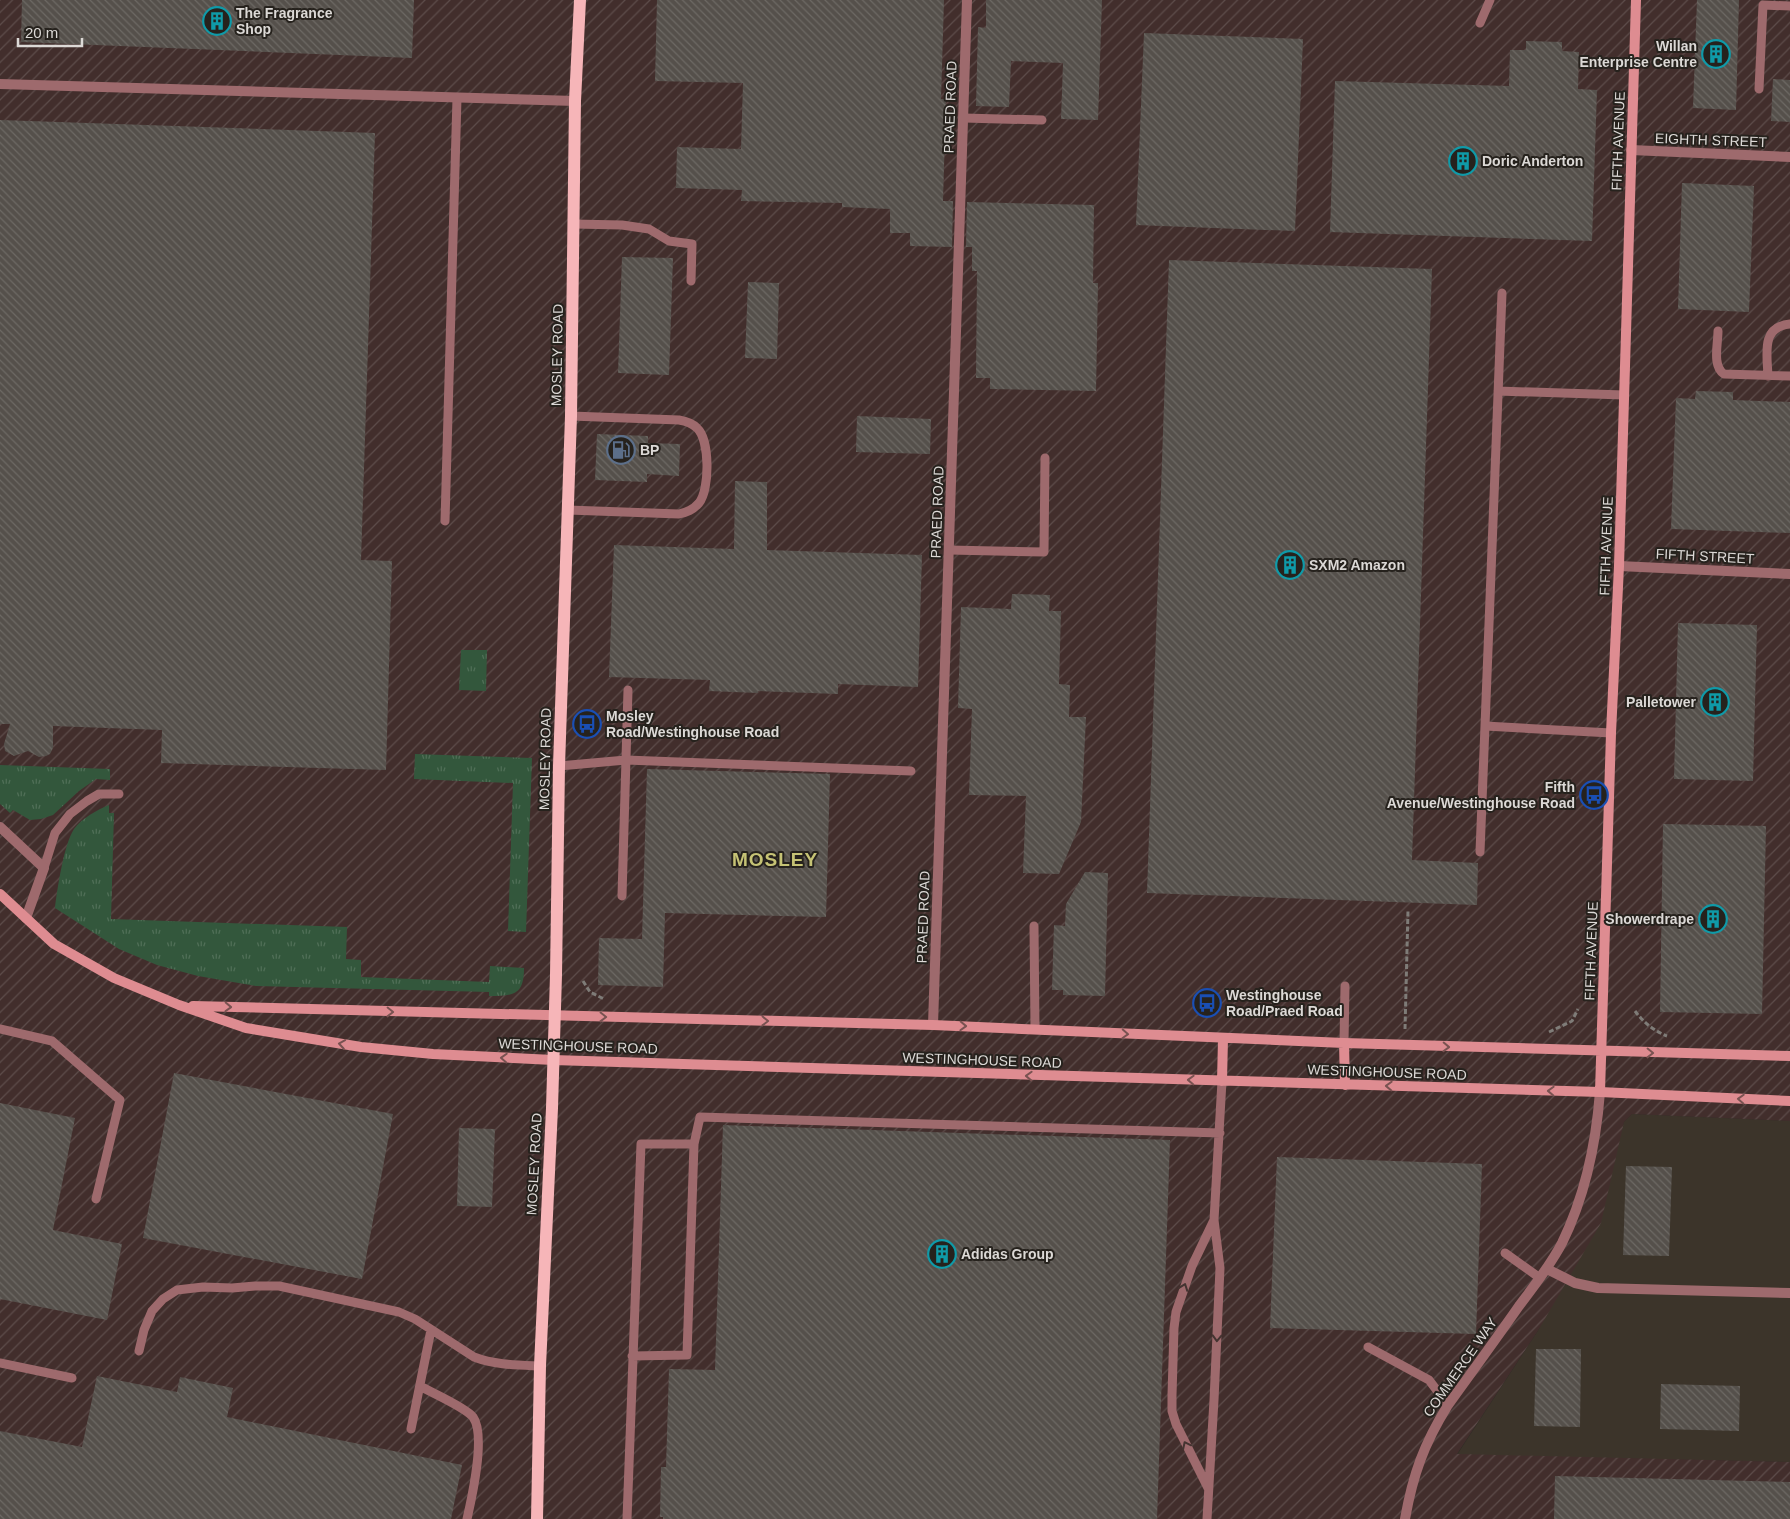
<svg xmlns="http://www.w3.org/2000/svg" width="1790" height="1519" viewBox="0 0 1790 1519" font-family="Arial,sans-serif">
  <defs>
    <pattern id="industrial-furrows" width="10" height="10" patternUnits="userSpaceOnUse" patternTransform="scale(1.25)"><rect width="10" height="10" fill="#422e2c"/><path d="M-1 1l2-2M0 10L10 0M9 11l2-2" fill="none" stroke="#5d4c4a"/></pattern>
    <pattern id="grass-tufts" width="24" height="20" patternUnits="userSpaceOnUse" patternTransform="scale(1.25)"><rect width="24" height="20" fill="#33573c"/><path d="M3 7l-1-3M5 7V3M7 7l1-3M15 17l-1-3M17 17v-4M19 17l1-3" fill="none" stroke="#506f57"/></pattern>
    <pattern id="building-back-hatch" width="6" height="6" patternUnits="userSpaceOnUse" patternTransform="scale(1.25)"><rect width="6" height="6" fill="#55504b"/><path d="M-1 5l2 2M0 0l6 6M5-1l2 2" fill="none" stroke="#6d6964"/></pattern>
  </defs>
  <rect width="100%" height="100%" fill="#302c27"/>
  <path fill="#3c342a" d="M1632,1114L1790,1121V1462L1457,1455L1539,1329L1624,1122Z"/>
  <path fill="url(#industrial-furrows)" d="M0,0H1790V1121L1632,1114L1624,1122L1601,1223L1539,1329L1457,1454L1790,1462V1519H0Z"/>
  <path fill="url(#grass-tufts)" d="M461,650H487L486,691L459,690Z
    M415,754L532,758L526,932L508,931L513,783L414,779Z
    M0,765L110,769V780L96,779L79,791L53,815L41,819L30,820L13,810L10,813L0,804Z
    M109,805V813H114L111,919L347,927L346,959L361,960V977L489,982L490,966L524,968C524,995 514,996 489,996V992L256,986L198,976L157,965L119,949L55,908C57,890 64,844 74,829C82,818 97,810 109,805Z"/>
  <path fill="url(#building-back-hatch)" d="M22,0H414L412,58L21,42Z
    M657,0H944L941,99H946L943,201H953L952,247L910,246V233H890V209L842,207V203L741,201L742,190L676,188L677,147L741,149L743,83L655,81Z
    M986,0H1102L1098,120L1061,119L1063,63L1011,61L1009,107L976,106L978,27L986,28Z
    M1697,0H1739L1736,110L1693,108Z
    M1144,33L1303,39L1295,231L1136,225Z
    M1526,41L1562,42V51L1579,52L1578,89L1597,90L1592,241L1330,232L1335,81L1509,86L1510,50H1526Z
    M1773,79L1790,80V122L1771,121Z
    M0,120L375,133L361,560L392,561L386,770L161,763L162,730L53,726V748L50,754L46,756L39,757L28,751L14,756L5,751L4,744L10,724H0Z
    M1682,183L1754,186L1749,312L1678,309Z
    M967,202L1094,205L1093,283H1098L1096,391L990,389V378H976L977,271H972V247H966Z
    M622,257L673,258L669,375L618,373Z
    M1169,260L1432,269L1412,860L1478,863L1477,905L1147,893Z
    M748,282L779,283L777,359L745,358Z
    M1696,391L1733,392V400L1790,402V533L1671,529L1676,398L1695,399Z
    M857,416L931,419L930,454L856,452Z
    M597,434L648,436V443L680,444L679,476L647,474V482L595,480Z
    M735,481L767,482V550L922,555L918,687L838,684V694L758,691V693L709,691L710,680L609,677L614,545L734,549Z
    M1012,594L1050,595L1049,611H1061L1059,684L1070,685L1069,717H1086L1081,822L1059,874L1023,873L1026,796L969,795L972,709L958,708L961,607L1011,609Z
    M1678,623L1757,625L1753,781L1674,779Z
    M647,769L830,774L826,917L665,913L663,987L598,985L599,938L642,939Z
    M1663,824L1766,826L1762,1014L1660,1012Z
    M1085,872L1108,873L1105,996L1063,995V990H1052L1054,925L1065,926L1066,904Z
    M174,1073L393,1114L362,1279L143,1238Z
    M0,1103L75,1118L53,1230L122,1244L107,1320L0,1299Z
    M723,1125L1170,1140L1157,1519H663V1517H660L661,1467H666L669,1369L715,1370Z
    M459,1128L495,1129L492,1207L457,1206Z
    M1277,1157L1482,1164L1476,1334L1270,1328Z
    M1626,1166L1672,1167L1669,1256L1623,1255Z
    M1536,1349H1581L1580,1427L1534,1426Z
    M97,1376L177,1392L180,1377L233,1388L227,1417L462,1465L451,1519H0V1431L82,1447Z
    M1661,1384L1740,1386L1739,1431L1660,1429Z
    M1555,1476L1790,1482V1519H1554Z"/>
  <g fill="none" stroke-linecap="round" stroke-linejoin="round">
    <path stroke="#7f7c78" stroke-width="3" stroke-dasharray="5 2.5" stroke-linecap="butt" d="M583,981L590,992L604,999
      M1635,1011C1643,1022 1654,1031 1667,1036
      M1405,1029L1408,910
      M1549,1032L1572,1021L1578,1009"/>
    <path stroke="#9e6a6d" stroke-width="9" d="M1480,23L1490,0
      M1759,89L1763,5L1790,6
      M964,118L1042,120
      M573,224L622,225L649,229L669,241L692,244L691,281
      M1718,331C1718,344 1712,366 1724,374L1790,376
      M1768,376C1767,353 1761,327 1790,324
      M1498,391L1624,395
      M568,510L679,514C687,512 693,510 699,503C710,489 710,440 697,428C692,423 685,421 679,420L571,416
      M445,521L457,98
      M949,550L1044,552L1045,458
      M1485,726L1502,293
      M559,766L626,760L911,771
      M1480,852L1485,726L1611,733
      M44,868L55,833L70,814L87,801L99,794H119
      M622,896L628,690
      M1034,926L1035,1029
      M0,1029L52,1041L120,1100L96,1199
      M1344,1043L1345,986
      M1505,1253L1540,1278
      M1368,1347L1429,1380L1448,1405
      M139,1351L144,1330L152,1311L163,1299L177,1290L203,1287L232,1288L255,1286H279L399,1312L415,1319L474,1357C495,1365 517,1365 540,1366
      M632,1356L687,1355L694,1144
      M0,1363L72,1378
      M420,1386C432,1393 465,1407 473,1417C486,1435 472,1497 467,1519
      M411,1429L431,1330
      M1208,1488L1176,1424L1172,1411V1395L1174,1328L1176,1312L1192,1266L1214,1220
      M627,1519L641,1144H694L700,1117L1220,1133
      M1207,1519L1214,1400L1220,1268L1214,1220L1222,1081"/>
    <path stroke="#9e6a6d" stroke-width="10" d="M0,84L575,101
      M1631,150L1790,157
      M1619,566L1790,574
      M0,827L44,868L26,918
      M933,1025L967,0
      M1547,1269L1575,1283L1598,1288L1790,1293
      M1405,1519C1413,1474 1424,1444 1448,1405C1472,1372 1496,1339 1519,1306C1534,1286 1550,1266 1562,1243C1585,1196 1596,1144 1600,1092"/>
    <path stroke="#de8c91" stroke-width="10" d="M0,894L54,944L114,978L179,1005L246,1028L361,1047L433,1054L553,1060L1600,1092L1790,1101
      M193,1006L933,1025L1344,1043L1790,1056
      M1344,1043L1345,1085
      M1222,1081L1223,1039
      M1600,1092L1611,733L1619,566L1636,0"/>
    <path stroke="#f6b5b8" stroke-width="12" d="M537,1519L540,1366L552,1108L556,975L559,766L571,416L575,101L580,0"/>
  </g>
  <defs><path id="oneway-chevron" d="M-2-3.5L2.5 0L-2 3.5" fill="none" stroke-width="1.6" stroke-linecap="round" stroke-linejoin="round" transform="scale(1.25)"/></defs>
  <g stroke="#795251">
    <use href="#oneway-chevron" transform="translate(228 1007) rotate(2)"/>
    <use href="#oneway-chevron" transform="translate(390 1012) rotate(1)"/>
    <use href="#oneway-chevron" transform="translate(603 1017) rotate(1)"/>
    <use href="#oneway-chevron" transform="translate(765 1021) rotate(1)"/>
    <use href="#oneway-chevron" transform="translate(963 1026) rotate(2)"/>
    <use href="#oneway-chevron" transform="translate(1125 1034) rotate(3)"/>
    <use href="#oneway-chevron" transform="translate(342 1044) rotate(-171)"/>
    <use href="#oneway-chevron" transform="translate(1446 1047) rotate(2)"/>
    <use href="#oneway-chevron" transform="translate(1650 1053) rotate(1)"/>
    <use href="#oneway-chevron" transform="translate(504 1058) rotate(-177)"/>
    <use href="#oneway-chevron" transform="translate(1029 1076) rotate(-178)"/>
    <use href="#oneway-chevron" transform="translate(1191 1080) rotate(-178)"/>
    <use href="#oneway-chevron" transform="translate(1389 1086) rotate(-178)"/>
    <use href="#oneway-chevron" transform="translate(1551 1091) rotate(-178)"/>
    <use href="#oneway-chevron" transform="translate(1741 1099) rotate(-177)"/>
  </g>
  <g stroke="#443431">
    <use href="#oneway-chevron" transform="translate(1184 1287) rotate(-70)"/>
    <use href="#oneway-chevron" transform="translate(1217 1338) rotate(92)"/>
    <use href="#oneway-chevron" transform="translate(1186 1445) rotate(-116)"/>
  </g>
  <defs>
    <symbol id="building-ring" viewBox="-11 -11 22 22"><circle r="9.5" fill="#26221d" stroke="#0f9aa8" stroke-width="1.5"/><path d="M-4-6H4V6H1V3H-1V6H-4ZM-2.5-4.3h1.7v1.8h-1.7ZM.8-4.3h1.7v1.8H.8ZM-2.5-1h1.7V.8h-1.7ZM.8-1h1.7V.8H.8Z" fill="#0f9aa8"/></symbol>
    <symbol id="fuel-ring" viewBox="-11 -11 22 22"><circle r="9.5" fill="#26221d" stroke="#5c6f8a" stroke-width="1.5"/><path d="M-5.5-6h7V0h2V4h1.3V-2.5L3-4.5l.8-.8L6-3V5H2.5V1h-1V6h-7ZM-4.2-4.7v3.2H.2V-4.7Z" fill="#5c6f8a"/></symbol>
    <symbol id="bus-ring" viewBox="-11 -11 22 22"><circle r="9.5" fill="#26221d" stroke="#1a4fb4" stroke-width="1.5"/><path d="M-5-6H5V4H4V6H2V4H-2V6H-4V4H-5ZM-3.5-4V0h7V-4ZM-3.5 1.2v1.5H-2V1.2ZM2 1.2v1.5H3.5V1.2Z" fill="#1a4fb4"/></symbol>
  </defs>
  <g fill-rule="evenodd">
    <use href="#building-ring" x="201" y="5" width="32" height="32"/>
    <use href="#building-ring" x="1700" y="38" width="32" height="32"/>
    <use href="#building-ring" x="1447" y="145" width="32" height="32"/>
    <use href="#fuel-ring" x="605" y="434" width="32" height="32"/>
    <use href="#building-ring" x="1274" y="549" width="32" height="32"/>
    <use href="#building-ring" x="1699" y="686" width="32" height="32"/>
    <use href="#bus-ring" x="571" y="708" width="32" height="32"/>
    <use href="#bus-ring" x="1578" y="779" width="32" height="32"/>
    <use href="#building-ring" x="1697" y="903" width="32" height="32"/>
    <use href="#bus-ring" x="1191" y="987" width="32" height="32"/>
    <use href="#building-ring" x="926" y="1238" width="32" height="32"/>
  </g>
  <g text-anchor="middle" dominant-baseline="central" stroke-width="4" stroke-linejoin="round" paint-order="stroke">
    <g font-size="14" font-weight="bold" fill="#dcd9d6" stroke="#26221d" text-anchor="start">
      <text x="236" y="13">The Fragrance<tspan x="236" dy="16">Shop</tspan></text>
      <text x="1697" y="46" text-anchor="end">Willan<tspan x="1697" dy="16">Enterprise Centre</tspan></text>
      <text x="1482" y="161">Doric Anderton</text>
      <text x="640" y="450">BP</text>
      <text x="1309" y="565">SXM2 Amazon</text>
      <text x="1696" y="702" text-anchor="end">Palletower</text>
      <text x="606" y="716">Mosley<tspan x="606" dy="16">Road/Westinghouse Road</tspan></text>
      <text x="1575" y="787" text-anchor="end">Fifth<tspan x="1575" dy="16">Avenue/Westinghouse Road</tspan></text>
      <text x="1694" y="919" text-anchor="end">Showerdrape</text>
      <text x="1226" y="995">Westinghouse<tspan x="1226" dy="16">Road/Praed Road</tspan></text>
      <text x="961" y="1254">Adidas Group</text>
    </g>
    <g font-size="14" fill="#dcd9d6" stroke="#26221d">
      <text transform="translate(950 107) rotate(-88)">PRAED ROAD</text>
      <text transform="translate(1711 140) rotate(2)">EIGHTH STREET</text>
      <text transform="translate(1618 141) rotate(-88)">FIFTH AVENUE</text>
      <text transform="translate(557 355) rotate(-89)">MOSLEY ROAD</text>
      <text transform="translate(937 512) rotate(-88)">PRAED ROAD</text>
      <text transform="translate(1606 546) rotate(-88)">FIFTH AVENUE</text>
      <text transform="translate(1705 556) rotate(3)">FIFTH STREET</text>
      <text transform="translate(545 759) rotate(-89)">MOSLEY ROAD</text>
      <text transform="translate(923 917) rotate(-88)">PRAED ROAD</text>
      <text transform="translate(1591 951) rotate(-88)">FIFTH AVENUE</text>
      <text transform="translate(578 1046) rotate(2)">WESTINGHOUSE ROAD</text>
      <text transform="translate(982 1060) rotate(2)">WESTINGHOUSE ROAD</text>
      <text transform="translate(1387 1072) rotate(2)">WESTINGHOUSE ROAD</text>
      <text transform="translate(534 1164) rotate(-87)">MOSLEY ROAD</text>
      <text transform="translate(1460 1367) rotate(-55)">COMMERCE WAY</text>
    </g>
    <g font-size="19" font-weight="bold" letter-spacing="1" fill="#c6c375" stroke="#26221d">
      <text x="775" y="859">MOSLEY</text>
    </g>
  </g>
  <path d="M18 38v8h64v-8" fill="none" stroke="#dcd9d6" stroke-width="2.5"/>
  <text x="25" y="38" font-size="15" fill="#dcd9d6" stroke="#26221d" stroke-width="4" paint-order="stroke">20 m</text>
</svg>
